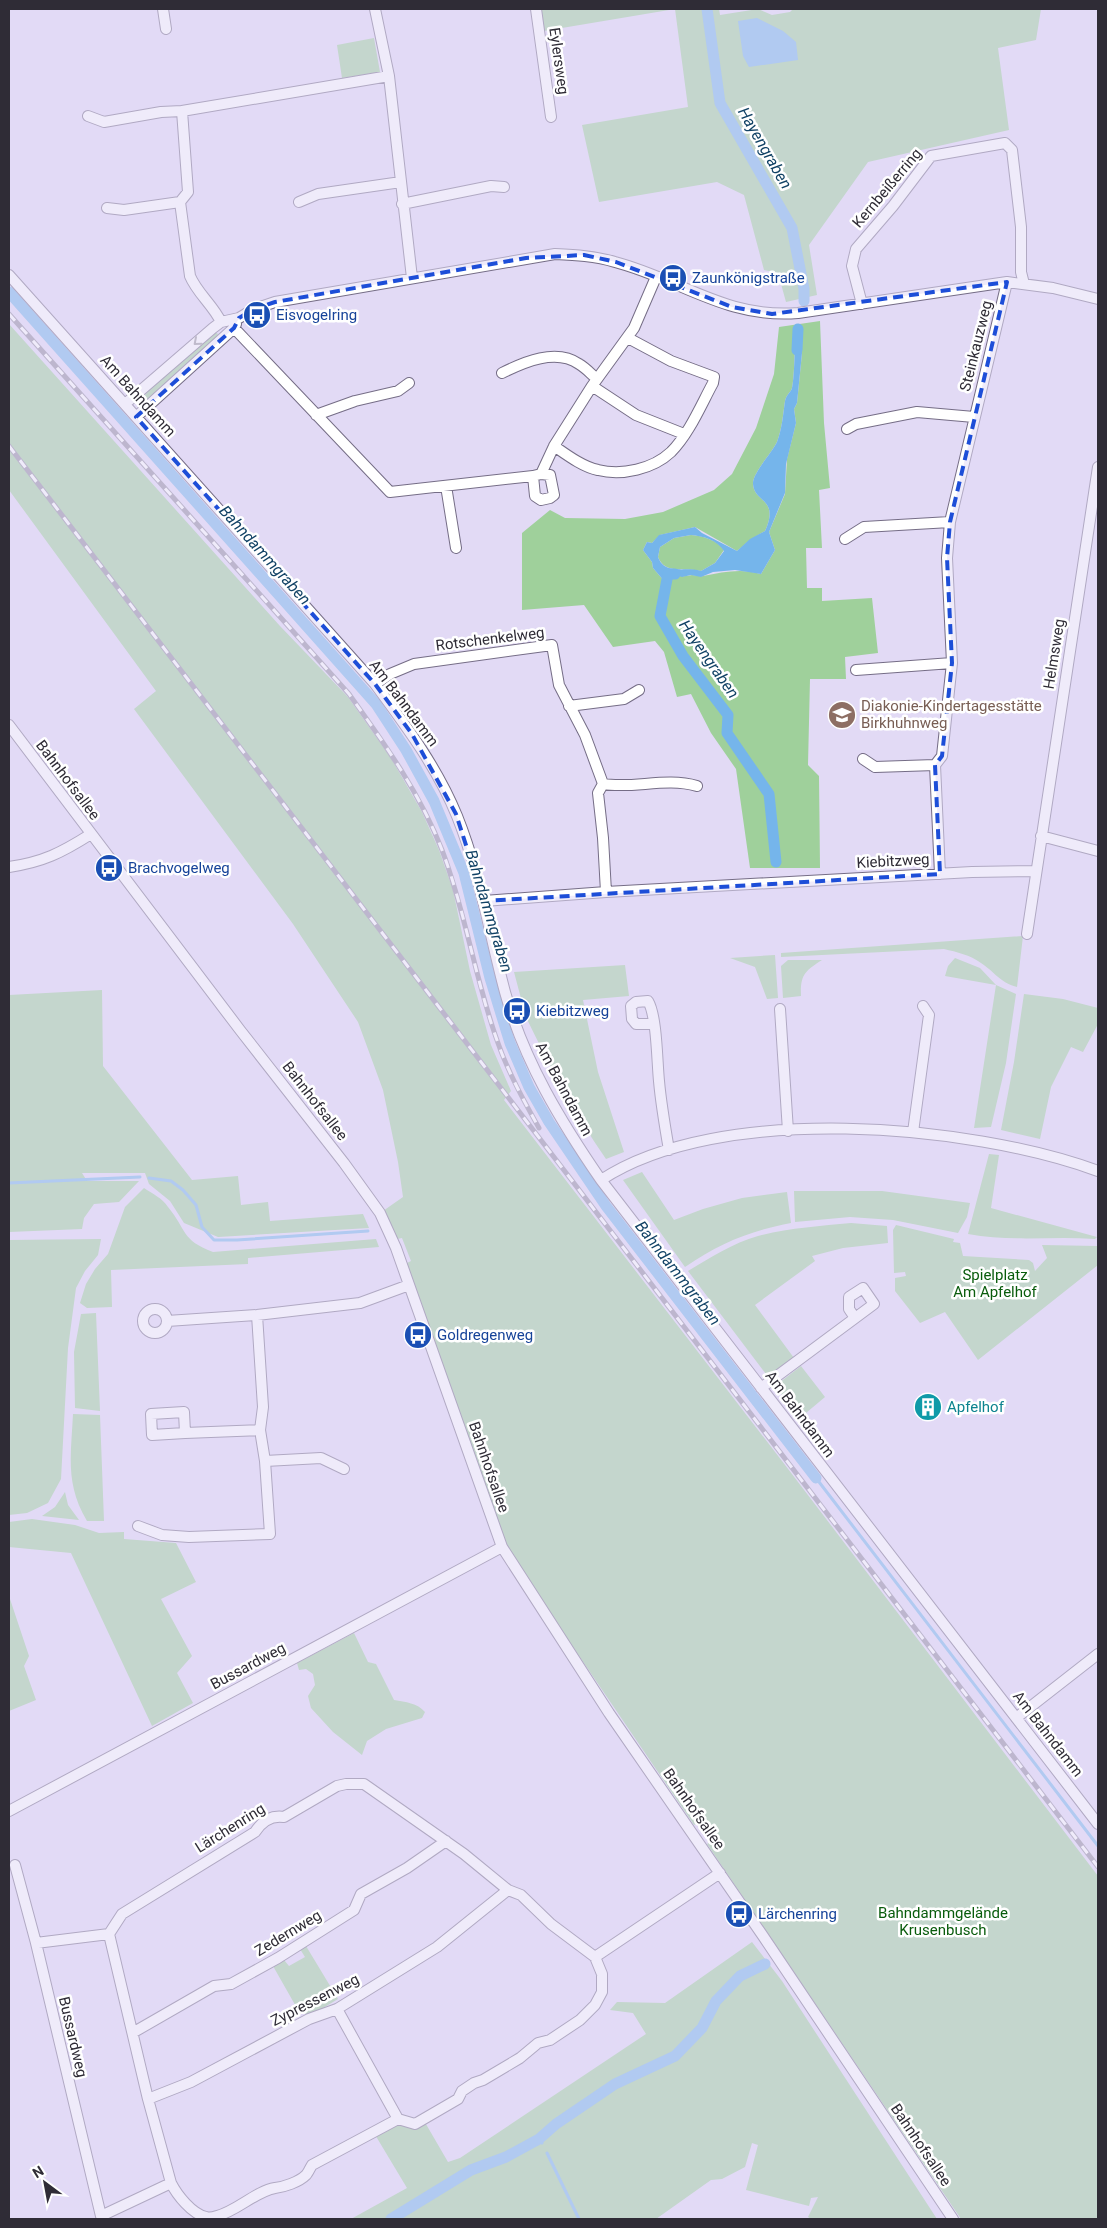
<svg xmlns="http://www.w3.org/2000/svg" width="1107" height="2228" viewBox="0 0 1107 2228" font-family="Roboto,sans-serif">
  <rect width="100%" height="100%" fill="#e2daf5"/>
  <path fill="#9fd09b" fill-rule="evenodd" d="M541,9H719L720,15L758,9L772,15L790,12L793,9H1041L1036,40L998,48L1009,130L868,162L809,245L817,295L786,302L778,273L764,270L744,195L717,182L599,202L582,125L688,107L675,9L544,31Z
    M374,38L380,72L342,78L337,45Z
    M820,321L824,423L830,488L819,490L822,548H806L807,588H822V601L872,598L878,653L845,657L846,679H810L808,765L819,776L820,868H750L736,769L711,733L691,694L677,697L664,652L655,641L613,647L584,605L522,610V533L550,510L565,518L625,519L663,512L714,490L732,474L756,428L774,374L779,327ZM799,336L802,353L797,403L794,409L796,423L787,459L785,494L769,532L775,550L761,574C741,568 723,572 703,576C699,577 696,575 692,575C686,576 683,577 677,575L665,582L653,568L652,562L643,550L647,542L652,543L660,535L695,527L737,551L750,540L765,531C780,498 754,503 753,484C752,474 771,454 777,442C782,429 783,415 785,401C786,395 791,392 792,388C794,381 795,349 795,342Z
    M9,324L280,626L348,697L391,758L422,812L439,850L453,890L470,971L491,1045L511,1091L504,1100L782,1461L1098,1876V2219H961L707,1844L712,1841L700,1822L694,1825L543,1603L506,1544L407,1263L411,1261L402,1238L397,1239L383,1211L403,1197L398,1162L383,1090L358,1022L293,924L134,709L156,691L9,490Z
    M215,332L218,334L214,341L147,401L142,398L154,385Z
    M691,535C703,536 717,540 724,550L715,563L701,571C685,567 665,575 658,557L660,547L674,538Z
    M1023,936L1017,987C999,982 995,972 981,963C970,955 957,952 944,949L781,957V953Z
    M775,955L778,998L767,999L755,967L730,958Z
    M955,958L980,968L996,985L1016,994L1006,1063L991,1127L974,1128L996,985L945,976L948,966Z
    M788,960H822C805,971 800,975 801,996L783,998L781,966Z
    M625,965L629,996L583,1000L598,1072L624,1152L606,1159C574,1113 549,1065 525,1015L529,1013L526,1005L523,1006L514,972Z
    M102,990L103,1066L192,1180L238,1176L241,1205L268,1202L270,1221L363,1214L369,1228L218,1237L184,1223L170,1201L149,1184L145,1173H82L87,1181H139L119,1202L94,1204L84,1218L82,1229L9,1232V995Z
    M1024,994L1063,999L1098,1008V1024L1083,1052L1071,1047L1051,1087L1040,1139L1001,1130L1014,1062Z
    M989,1154L999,1155L991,1208L1097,1237L1095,1239C1053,1236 1010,1242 968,1234Z
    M642,1172L674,1220L703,1209L742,1198L787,1192L791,1223C749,1231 720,1243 685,1267L623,1180Z
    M144,1188C153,1194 162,1198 168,1207C187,1230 181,1240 213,1252L376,1239L379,1247L248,1258V1264L111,1270L112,1307L87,1308L80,1303L86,1284L95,1269L108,1254L125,1207Z
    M794,1191H882L970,1203L967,1217L958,1233L893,1220L850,1217L795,1222Z
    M851,1223L887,1226L888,1243L843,1248L812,1256L815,1261L755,1305L794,1358L769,1378L688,1271C710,1258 733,1243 758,1236C788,1228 820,1226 851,1223Z
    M896,1225L954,1239L953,1242L960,1243L963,1256L1029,1260L1033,1263L1035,1271L1047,1258L1042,1245L1097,1246L1098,1265L978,1360L945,1312L920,1323L895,1291V1278L906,1276L905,1272L894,1273L893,1230Z
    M101,1239L98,1255L85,1271L76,1288L68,1348L61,1479L48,1503L27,1513L9,1515V1240Z
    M96,1313L100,1411L75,1408L74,1352L81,1314Z
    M801,1366L825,1397L800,1418L775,1386Z
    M73,1414L100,1415L104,1521H87C65,1484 71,1456 73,1414Z
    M65,1492L68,1505L79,1520L42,1516L55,1507Z
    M32,1519L75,1525L99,1533L124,1532V1539L176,1543L196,1582L161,1599L192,1656L177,1673L193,1703L152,1726L71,1553L9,1547V1522Z
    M9,1596L29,1656L24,1666L36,1700L9,1711Z
    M354,1633L368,1662L376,1664L394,1700C406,1702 417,1703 425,1712L422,1718L386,1729L367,1741L362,1755L333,1732L311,1708L308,1696L315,1685L313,1674L306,1669L299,1670L297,1663Z
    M752,1942L782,1981L937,2219H811L808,2217L818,2197L811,2198L809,2206L746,2190L758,2145L752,2143L745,2167L722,2179L711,2180L656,2219H351L407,2188L374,2133L398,2119H423L448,2162L460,2158L646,2034L633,2013L610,2010L617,2002L665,2003Z
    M306,1946L338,1999L310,2016L298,2010L273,1966L284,1960L289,1966L305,1957L300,1949Z"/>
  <path fill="#75b5eb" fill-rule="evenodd" d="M757,18L783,31L796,42L798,60L749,67L743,56L738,21Z
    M799,336L802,353L797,403L794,409L796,423L786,464L785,493L769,532L775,550L761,574L735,570L713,572L701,577L691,575L682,577L676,575L665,582L653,568L652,562L643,550L647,542L652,543L659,535L695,527L702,533L737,551L750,539L765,531C780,498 754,503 753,484C752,474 771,454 777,442C782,429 783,415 785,401C786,395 791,392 792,388C794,381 795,349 795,342L796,337ZM691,535C703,536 717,540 724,551L715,563L701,571C685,566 665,576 658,557L660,547L674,538Z"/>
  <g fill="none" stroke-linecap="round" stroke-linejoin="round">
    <path stroke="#75b5eb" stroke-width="3" d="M149,1178L171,1181L183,1190L196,1205L202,1227L214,1240H237L368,1231
      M9,1183L140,1177
      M816,1478L1098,1846
      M539,2139L542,2143
      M547,2153L579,2219"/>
    <path stroke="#75b5eb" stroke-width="11" d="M707,9L720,103L792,228L804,289V301
      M9,292L376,704L406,750L434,801L464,873L490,978L510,1043L529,1087L549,1122L606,1206L816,1478
      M797,350L798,329
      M675,574H668L660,616L683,656L728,715L727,733L769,794L776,862
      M391,2219L471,2170L506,2157L539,2139L556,2124L615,2084L675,2056L702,2028L716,2001L740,1976L765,1964"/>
    <defs>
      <path id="street" d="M163,9L166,29
        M375,9L389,76
        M536,9L551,117
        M88,116L104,122L161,112L182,111
        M299,202L318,194L401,182
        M402,204L491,186L504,187
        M107,208L124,210L180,202
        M9,275L375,684C406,726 437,767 457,816C480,873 489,933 505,992C524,1061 561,1122 601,1180L1098,1824
        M862,304L852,266L856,249L893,206L931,156L1005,143L1012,150L1021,227V272L1024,284
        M221,322C213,305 197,293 190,276L180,202L188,192L182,111L389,76L412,278
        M234,328L390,492L533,476L535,496L541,500L550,498L554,495L550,475L541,474L533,476
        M502,373C524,362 556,348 579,364C586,368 591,374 597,379
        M592,386L636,415L684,434
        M125,404L213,328L221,322L239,318L254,309L275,302L555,254C575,255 595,256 615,262C680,279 726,319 798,313L1007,282L1053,288L1098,299
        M316,415L355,401L398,391L409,383
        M136,417L234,328L236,324
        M847,429L856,424L917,412L974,417
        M554,446C567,455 583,467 598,470C622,476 653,469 671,452C689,434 701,405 713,383L714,377L671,361L628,338
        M541,474L554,446L592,386L634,328L656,277
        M446,486L456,548
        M845,539L864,527L950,522
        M952,663L947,558L950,522L1007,282
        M856,670L952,663L942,756L935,765L940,874
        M375,684L390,674L414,664L552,645L559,685L585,735L602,781L603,784L598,793L603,838L606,892
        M569,706L624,699L639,690
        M9,725L240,1030L344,1163L380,1213L396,1248L502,1547L609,1713L763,1936L953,2219
        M863,759L875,767L935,765
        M603,784C634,789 666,777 697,786
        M1041,836L1098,851
        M9,867C43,862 61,853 91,834
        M484,901L606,892L972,872L1035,871
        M1027,934L1098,467
        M780,1009L788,1131
        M653,1024H636L632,1019L631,1006L636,1002L648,1001C657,1016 657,1062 659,1081C661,1104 665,1127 669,1150
        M913,1132L929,1015L923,1006
        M601,1180C719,1102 970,1124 1098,1171
        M143 1321a12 12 0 1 1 24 0a12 12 0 1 1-24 0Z
        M167,1321L257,1315L360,1303L409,1285
        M761,1388L874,1304L863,1288L849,1297V1309L855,1318
        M185,1433L152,1435L151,1414L184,1412L185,1433L260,1430
        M265,1461L321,1458L344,1469
        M138,1526L162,1535L189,1537L270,1534L265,1461L260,1430L263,1407L257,1315
        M1016,1718L1098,1654
        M346,1784H364L464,1854L508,1890L521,1895L551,1924L595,1957L602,1974V1992L595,2005L580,2020L550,2040L538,2043L520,2058L483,2080L474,2083L462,2091L458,2099L415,2124L398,2119L312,2165C310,2168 308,2173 306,2175C299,2182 284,2187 275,2188C256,2191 237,2211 217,2216C214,2217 209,2218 206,2217C192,2214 177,2195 171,2183L148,2099L109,1934L122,1914L255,1832C262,1821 271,1815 284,1817L337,1786Z
        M9,1811L502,1547
        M15,1865L36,1943L101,2216L171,2183
        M36,1943L109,1934
        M595,1957L720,1873
        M337,2009L398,2119
        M134,2032L214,1986L231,1984L278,1958L354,1910L361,1894L407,1868L446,1841
        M148,2099L191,2082L309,2019L337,2009L437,1947L508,1890"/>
    </defs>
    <use href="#street" stroke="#756d86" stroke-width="12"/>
    <use href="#street" stroke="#fff" stroke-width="10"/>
    <defs>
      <path id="rail" d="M9,314L349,694C384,743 420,793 442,850C466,913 475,980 498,1043C508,1072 524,1101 539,1128
        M9,446L1098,1867"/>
    </defs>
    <use href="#rail" stroke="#908b9e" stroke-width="5"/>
    <use href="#rail" stroke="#fff" stroke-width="3" stroke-dasharray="9" stroke-linecap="butt"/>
  </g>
  <defs><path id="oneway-chevron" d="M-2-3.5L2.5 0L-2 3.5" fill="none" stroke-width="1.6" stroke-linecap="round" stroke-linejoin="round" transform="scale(1.25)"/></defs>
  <use stroke="#97969a" href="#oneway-chevron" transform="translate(197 342) rotate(139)"/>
  <path d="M0 0H1107V2228H0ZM584,255L616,262L732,307L772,314L1007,282L950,522L947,558L952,663L942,756L935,765L940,874L484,901L456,814L412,734L375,684L136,417L234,328L239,318L254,309L275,302L526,258Z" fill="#e2daf5" fill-opacity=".55" fill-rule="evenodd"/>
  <path fill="none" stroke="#1d4ed8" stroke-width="4" stroke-dasharray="10 6" stroke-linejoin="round" d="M584,255L616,262L732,307L772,314L1007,282L950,522L947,558L952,663L942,756L935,765L940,874L484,901L456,814L412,734L375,684L136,417L234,328L239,318L254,309L275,302L526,258Z"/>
  <defs>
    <symbol id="bus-disc" viewBox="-11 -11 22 22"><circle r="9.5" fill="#1a4fb4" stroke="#fff"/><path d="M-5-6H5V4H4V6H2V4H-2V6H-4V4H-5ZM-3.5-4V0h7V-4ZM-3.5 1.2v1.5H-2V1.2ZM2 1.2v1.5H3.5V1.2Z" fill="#fff"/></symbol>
    <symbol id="school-disc" viewBox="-11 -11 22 22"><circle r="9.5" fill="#8d6e63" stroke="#fff"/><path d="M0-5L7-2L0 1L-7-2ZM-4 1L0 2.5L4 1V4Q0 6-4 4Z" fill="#fff"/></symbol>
    <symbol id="building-disc" viewBox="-11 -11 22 22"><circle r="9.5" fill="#0f9aa8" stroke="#fff"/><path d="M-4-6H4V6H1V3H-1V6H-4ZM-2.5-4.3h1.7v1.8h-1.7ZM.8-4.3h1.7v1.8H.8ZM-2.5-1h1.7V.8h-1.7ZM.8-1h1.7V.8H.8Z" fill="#fff"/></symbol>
  </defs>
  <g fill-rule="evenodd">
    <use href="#bus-disc" x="657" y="262" width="32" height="32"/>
    <use href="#bus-disc" x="241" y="299" width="32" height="32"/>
    <use href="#school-disc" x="826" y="699" width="32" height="32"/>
    <use href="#bus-disc" x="93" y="852" width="32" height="32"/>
    <use href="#bus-disc" x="501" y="995" width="32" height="32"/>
    <use href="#bus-disc" x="402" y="1319" width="32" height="32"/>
    <use href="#building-disc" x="912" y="1391" width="32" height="32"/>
    <use href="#bus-disc" x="723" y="1898" width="32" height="32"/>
  </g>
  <g text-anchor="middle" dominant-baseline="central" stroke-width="5" stroke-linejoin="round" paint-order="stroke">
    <g font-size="15" fill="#2f2c36" stroke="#fff">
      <text transform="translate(559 61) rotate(82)">Eylersweg</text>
      <text transform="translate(887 188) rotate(-50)">Kernbeißerring</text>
      <text transform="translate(976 346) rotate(-76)">Steinkauzweg</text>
      <text transform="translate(138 396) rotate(48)">Am Bahndamm</text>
      <text transform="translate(490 639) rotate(-7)">Rotschenkelweg</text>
      <text transform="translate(1054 654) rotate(-81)">Helmsweg</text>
      <text transform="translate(404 703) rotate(53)">Am Bahndamm</text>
      <text transform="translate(68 780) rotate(53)">Bahnhofsallee</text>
      <text transform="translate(893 861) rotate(-3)">Kiebitzweg</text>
      <text transform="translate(564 1089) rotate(62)">Am Bahndamm</text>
      <text transform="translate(315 1101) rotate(52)">Bahnhofsallee</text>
      <text transform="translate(800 1414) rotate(53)">Am Bahndamm</text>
      <text transform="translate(489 1467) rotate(71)">Bahnhofsallee</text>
      <text transform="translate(248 1666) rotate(-28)">Bussardweg</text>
      <text transform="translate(1048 1734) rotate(52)">Am Bahndamm</text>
      <text transform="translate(694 1809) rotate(55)">Bahnhofsallee</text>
      <text transform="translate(230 1828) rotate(-32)">Lärchenring</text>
      <text transform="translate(288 1933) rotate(-31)">Zedernweg</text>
      <text transform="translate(315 2000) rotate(-27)">Zypressenweg</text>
      <text transform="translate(73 2037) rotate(77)">Bussardweg</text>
      <text transform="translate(921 2145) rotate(56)">Bahnhofsallee</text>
    </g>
    <g font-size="15" fill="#164399" stroke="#fff" text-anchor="start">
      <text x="692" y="278">Zaunkönigstraße</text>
      <text x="276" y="315">Eisvogelring</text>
      <text x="128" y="868">Brachvogelweg</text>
      <text x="536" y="1011">Kiebitzweg</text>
      <text x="437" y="1335">Goldregenweg</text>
      <text x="758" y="1914">Lärchenring</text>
    </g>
    <g font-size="15" fill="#785e54" stroke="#fff" text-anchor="start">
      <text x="861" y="706">Diakonie-Kindertagesstätte<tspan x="861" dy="17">Birkhuhnweg</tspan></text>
    </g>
    <g font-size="15" fill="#095c0c" stroke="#fff">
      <text x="995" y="1275">Spielplatz<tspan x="995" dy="17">Am Apfelhof</tspan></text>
      <text x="943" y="1913">Bahndammgelände<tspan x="943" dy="17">Krusenbusch</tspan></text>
    </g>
    <g font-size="15" fill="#0d838f" stroke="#fff" text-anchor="start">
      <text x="947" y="1407">Apfelhof</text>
    </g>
    <g font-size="16" font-style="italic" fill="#114265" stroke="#fff">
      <text transform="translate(765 148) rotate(60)">Hayengraben</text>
      <text transform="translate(265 555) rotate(48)">Bahndammgraben</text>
      <text transform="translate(709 659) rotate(55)">Hayengraben</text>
      <text transform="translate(489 911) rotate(73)">Bahndammgraben</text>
      <text transform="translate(678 1273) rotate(52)">Bahndammgraben</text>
    </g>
  </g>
  <rect width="1107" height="2228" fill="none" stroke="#2f2c36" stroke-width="20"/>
  <g transform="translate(45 2183) rotate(328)" stroke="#ffffff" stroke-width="4" paint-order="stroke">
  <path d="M0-4L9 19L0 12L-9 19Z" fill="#2f2c36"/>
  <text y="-8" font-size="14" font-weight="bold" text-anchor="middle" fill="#2f2c36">N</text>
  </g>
</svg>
